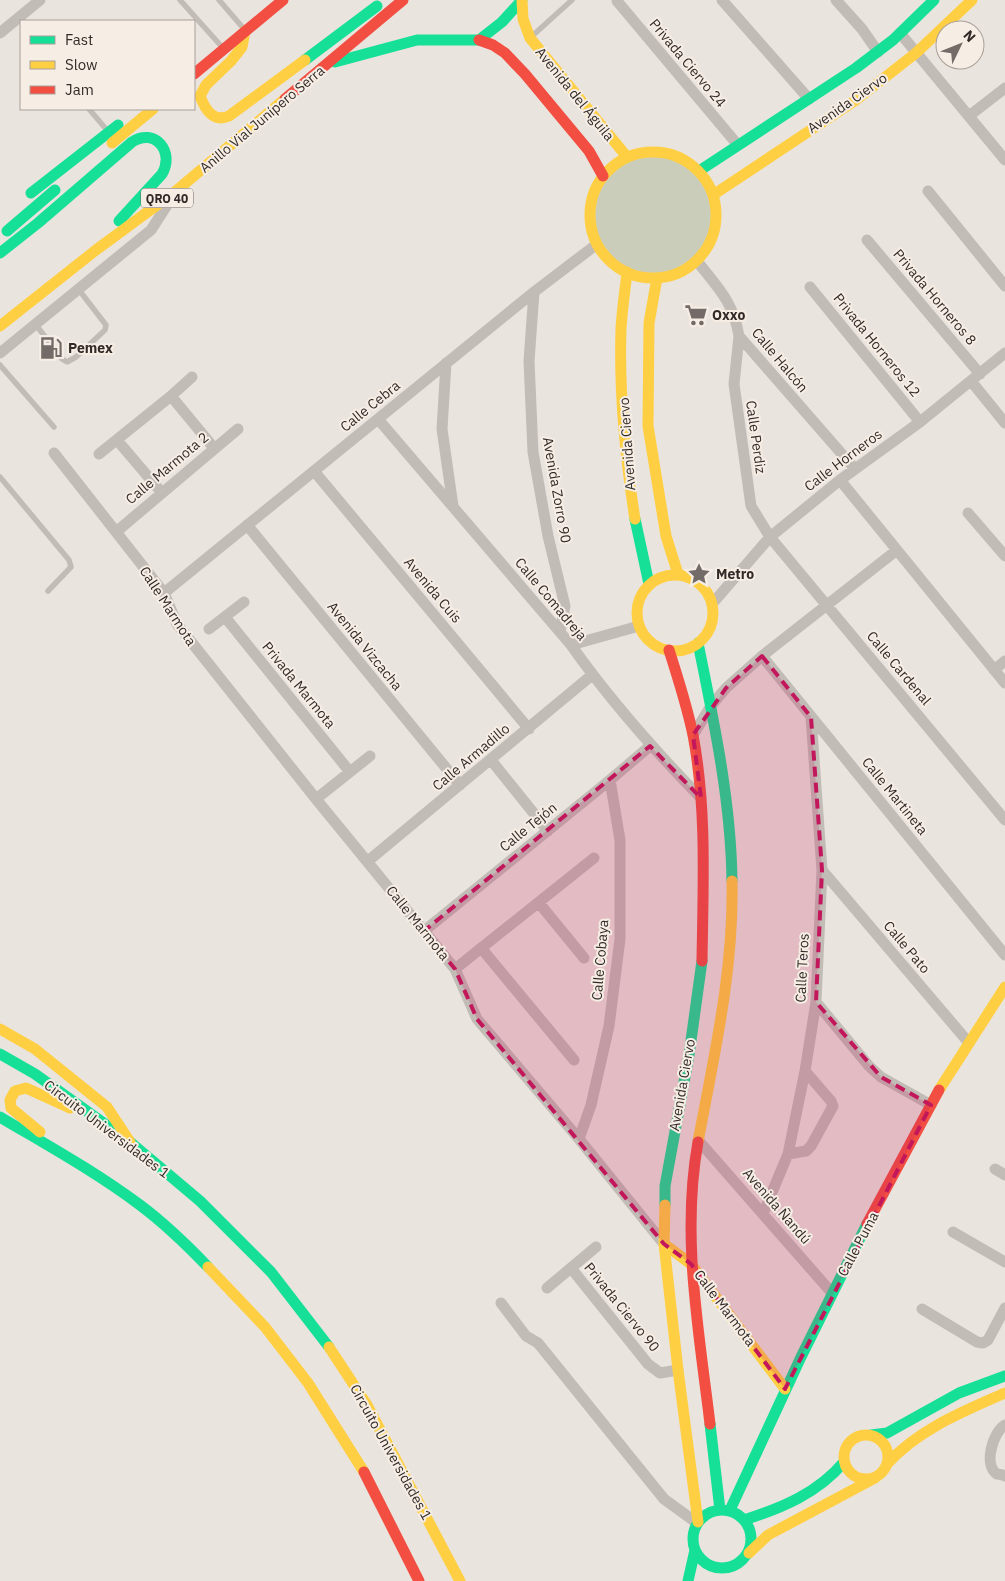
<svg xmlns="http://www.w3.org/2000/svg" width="1005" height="1581" viewBox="0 0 1005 1581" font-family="'IBM Plex Sans',sans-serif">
  <rect width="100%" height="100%" fill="#eae4de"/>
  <path fill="#cacdba" d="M593 214a61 61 0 1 1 122 0a61 61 0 1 1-122 0Z"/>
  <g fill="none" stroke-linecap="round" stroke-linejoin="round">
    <path stroke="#c2bcb7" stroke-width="5.5" d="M180,0L222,47
      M219,0L244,29
      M531,37L572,0
      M89,109L106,129
      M36,325L62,359L67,362L76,357L105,330L106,325L79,290
      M0,365L54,427
      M0,477L69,560L71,567L48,591"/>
    <path stroke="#c2bcb7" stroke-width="11" d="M722,0L809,99
      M836,0L862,29L878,52
      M617,1L737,144
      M0,33L40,0
      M900,33L1005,160
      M969,116L1005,88
      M928,191L1005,286
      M867,240L980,374
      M697,261C718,288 733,301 739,336L855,469
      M810,287L920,422
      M534,292L529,361L533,452L548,536L565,606L560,632
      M739,336L734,384L751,506L770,537L1005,820
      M0,353L151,230L169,202
      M446,363L442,429L453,506
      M971,381L1005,423
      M171,396L214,448
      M378,419L571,645C610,700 654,750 701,798
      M117,440L162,493
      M54,453L164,593L177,624L316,799L455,969L477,1019L579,1139L664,1244
      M99,454L171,396L192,377
      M314,471L529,729
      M840,480L1005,683
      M968,513L1005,556
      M247,525L460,785
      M116,532L238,429
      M164,593L534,292L597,244
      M712,604L770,537L840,480L920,422L1005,353
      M225,617L350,772
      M209,629L244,602
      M571,645L639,626
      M762,656L1005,955
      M994,670L1005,661
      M693,735L711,706L726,688L762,656L897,550
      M491,760L548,831
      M316,799L370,756
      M368,861L592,675
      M822,870L969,1043
      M539,903L584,958
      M424,931L610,780L650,746
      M482,949L574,1060
      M455,969L594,858
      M816,1002L869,1066L881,1077L931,1105
      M579,1139L591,1105L609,1026L620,939V840L610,780
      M698,1140L832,1293
      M788,1154L806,1151L811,1146L833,1106L831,1101L805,1071
      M995,1169L1005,1175
      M763,1214L788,1154L805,1071L816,1002L822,870L811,717
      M953,1232L1005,1262
      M571,1268L648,1364L660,1373L678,1370
      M547,1288L596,1247
      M501,1303L526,1336L538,1343L664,1499L697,1523
      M922,1309L977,1342L983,1343L988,1340L1005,1308
      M1005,1425C993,1432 983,1465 997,1474C998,1474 1004,1475 1005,1476"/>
    <path stroke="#16e098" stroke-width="11" d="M305,60L377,6
      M335,62L417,40H479L502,22L522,0
      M699,171L856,68L893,40L934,0
      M31,193L118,125
      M7,231L55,190
      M0,253L38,223L132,142C155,127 175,152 162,174L119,221
      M635,519L649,584
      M698,643C714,722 731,801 732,881
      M0,1054L35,1074L130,1142L200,1201L271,1272L329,1347
      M0,1117C47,1145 96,1172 140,1205C164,1223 187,1245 208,1267
      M665,1205V1186L689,1055L702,961
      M710,1424L720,1510
      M871,1435L887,1433L959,1393L1005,1376
      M693 1539a29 29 0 1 1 58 0a29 29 0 1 1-58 0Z
      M730,1510L801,1357L867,1224
      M744,1520C782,1508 818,1493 844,1462
      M688,1581L695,1550"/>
    <path stroke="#ffcf43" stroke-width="11" d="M522,0L523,19L530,38L627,157
      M245,31L242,47L231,61L206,85L200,96C205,109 213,123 229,116L305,60
      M112,143L153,109
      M590 215a63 63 0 1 1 126 0a63 63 0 1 1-126 0Z
      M713,195L856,100L916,53L972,0
      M627,272C625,291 622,310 621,329C619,392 625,456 635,519
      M657,278L649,323L648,426L666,536L678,574
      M0,326L96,250L176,191L285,99
      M637 613a38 38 0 1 1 76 0a38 38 0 1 1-76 0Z
      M0,1029L35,1049L107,1107L130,1142
      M939,1090L1005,987
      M40,1132L11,1108L10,1100L15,1091L26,1088L70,1108
      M698,1142C714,1056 734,970 732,881
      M665,1205L664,1244L678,1370L698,1522
      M664,1244L691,1264L785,1389
      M208,1267L265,1327L308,1383L364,1472
      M329,1347L367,1405L460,1581
      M844 1457a22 22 0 1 1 44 0a22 22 0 1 1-44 0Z
      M887,1464C919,1429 962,1412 1005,1393
      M749,1553L768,1535L875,1478"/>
    <path stroke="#f24e42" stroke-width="11" d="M479,40L493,45L505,53L525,74L589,151L603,176
      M194,74L283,0
      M285,99L403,0
      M669,650C678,678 687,706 693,735C707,809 703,886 702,961
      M698,1142C681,1236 699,1331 710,1424
      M867,1224L939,1090
      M364,1472L419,1581"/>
  </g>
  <path fill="#c2185b" fill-opacity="0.2" stroke="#c2185b" stroke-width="4" stroke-dasharray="10 6" stroke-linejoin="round" d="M762,656L811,717L822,870L816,1002L881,1077L931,1105L785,1389L691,1264L664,1244L477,1019L455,969L424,931L650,746L701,798L693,735L726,688Z"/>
  <defs>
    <symbol id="supermarket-bare" viewBox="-9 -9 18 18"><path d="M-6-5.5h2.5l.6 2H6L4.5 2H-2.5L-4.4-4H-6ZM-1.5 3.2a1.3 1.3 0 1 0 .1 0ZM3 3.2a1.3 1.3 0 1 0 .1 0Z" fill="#726b67" stroke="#f6eee5" stroke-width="2.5" paint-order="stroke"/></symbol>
    <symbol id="fuel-bare" viewBox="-9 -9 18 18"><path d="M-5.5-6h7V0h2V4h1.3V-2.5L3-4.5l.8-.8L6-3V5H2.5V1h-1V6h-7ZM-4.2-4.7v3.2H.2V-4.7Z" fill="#726b67" stroke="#f6eee5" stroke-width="2.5" paint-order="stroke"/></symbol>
    <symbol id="sight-bare" viewBox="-9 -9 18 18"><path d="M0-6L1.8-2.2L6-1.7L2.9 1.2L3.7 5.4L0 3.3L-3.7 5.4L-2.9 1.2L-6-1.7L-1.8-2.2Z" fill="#726b67" stroke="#f6eee5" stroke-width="2.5" paint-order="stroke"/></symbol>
  </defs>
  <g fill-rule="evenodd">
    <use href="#supermarket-bare" x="680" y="299" width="32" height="32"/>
    <use href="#fuel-bare" x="35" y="332" width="32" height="32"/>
    <use href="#sight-bare" x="683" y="558" width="32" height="32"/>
  </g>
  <g text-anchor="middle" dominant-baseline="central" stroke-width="4" stroke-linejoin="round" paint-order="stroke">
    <rect fill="#f6eee5" stroke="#6d6560" stroke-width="1" x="141" y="188.5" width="52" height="19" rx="4"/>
    <g font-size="12" font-weight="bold" fill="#322a27">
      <text x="167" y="198">QRO 40</text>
    </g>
    <g font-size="14" fill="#322a27" stroke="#f6eee5">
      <text transform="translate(688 63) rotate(50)">Privada Ciervo 24</text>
      <text transform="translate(575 94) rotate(51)">Avenida del Águila</text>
      <text transform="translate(847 103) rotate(-35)">Avenida Ciervo</text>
      <text transform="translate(262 119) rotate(-40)">Anillo Vial Junípero Serra</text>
      <text transform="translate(935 297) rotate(50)">Privada Horneros 8</text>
      <text transform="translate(877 345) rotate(51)">Privada Horneros 12</text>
      <text transform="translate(780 360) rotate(50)">Calle Halcón</text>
      <text transform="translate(370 406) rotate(-39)">Calle Cebra</text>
      <text transform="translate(756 437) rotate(82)">Calle Perdiz</text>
      <text transform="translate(627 444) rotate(-94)">Avenida Ciervo</text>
      <text transform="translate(843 460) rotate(-37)">Calle Horneros</text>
      <text transform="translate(167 468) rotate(-40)">Calle Marmota 2</text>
      <text transform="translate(557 490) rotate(80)">Avenida Zorro 90</text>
      <text transform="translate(433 590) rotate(50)">Avenida Cuis</text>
      <text transform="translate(551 599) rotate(50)">Calle Comadreja</text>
      <text transform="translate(168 606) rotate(57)">Calle Marmota</text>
      <text transform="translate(365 646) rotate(51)">Avenida Vizcacha</text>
      <text transform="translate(899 668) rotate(50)">Calle Cardenal</text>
      <text transform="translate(299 685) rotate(51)">Privada Marmota</text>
      <text transform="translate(471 757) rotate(-40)">Calle Armadillo</text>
      <text transform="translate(895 796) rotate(51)">Calle Martineta</text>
      <text transform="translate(528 827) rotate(-39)">Calle Tejón</text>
      <text transform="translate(418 923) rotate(51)">Calle Marmota</text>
      <text transform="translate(907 947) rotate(50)">Calle Pato</text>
      <text transform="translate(600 960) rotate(-85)">Calle Cobaya</text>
      <text transform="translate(802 968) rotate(-87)">Calle Teros</text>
      <text transform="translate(682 1085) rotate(-80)">Avenida Ciervo</text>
      <text transform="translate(107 1129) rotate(37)">Circuito Universidades 1</text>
      <text transform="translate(777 1206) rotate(49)">Avenida Ñandú</text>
      <text transform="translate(858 1244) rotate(-62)">Calle Puma</text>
      <text transform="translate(622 1307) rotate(51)">Privada Ciervo 90</text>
      <text transform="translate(725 1308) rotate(53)">Calle Marmota</text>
      <text transform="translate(391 1452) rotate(61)">Circuito Universidades 1</text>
    </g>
    <g font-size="14" font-weight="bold" fill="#322a27" stroke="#f6eee5" text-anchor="start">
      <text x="712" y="315">Oxxo</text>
      <text x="68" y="348">Pemex</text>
      <text x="716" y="574">Metro</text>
    </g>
  </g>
  <rect x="20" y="20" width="175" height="90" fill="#f6eee5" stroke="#a8a099"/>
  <rect x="30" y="36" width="25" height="8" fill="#16e098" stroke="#a8a099"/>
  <text x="65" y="45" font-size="15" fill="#322a27">Fast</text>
  <rect x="30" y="61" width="25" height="8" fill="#ffcf43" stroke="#a8a099"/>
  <text x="65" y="70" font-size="15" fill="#322a27">Slow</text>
  <rect x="30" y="86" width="25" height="8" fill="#f24e42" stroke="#a8a099"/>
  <text x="65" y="95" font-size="15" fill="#322a27">Jam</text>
  <g transform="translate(960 45) rotate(47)"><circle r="24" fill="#f6eee5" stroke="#a8a099"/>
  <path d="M0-4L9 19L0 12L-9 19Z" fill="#726b67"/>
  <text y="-8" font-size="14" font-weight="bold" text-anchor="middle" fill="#322a27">N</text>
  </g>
</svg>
